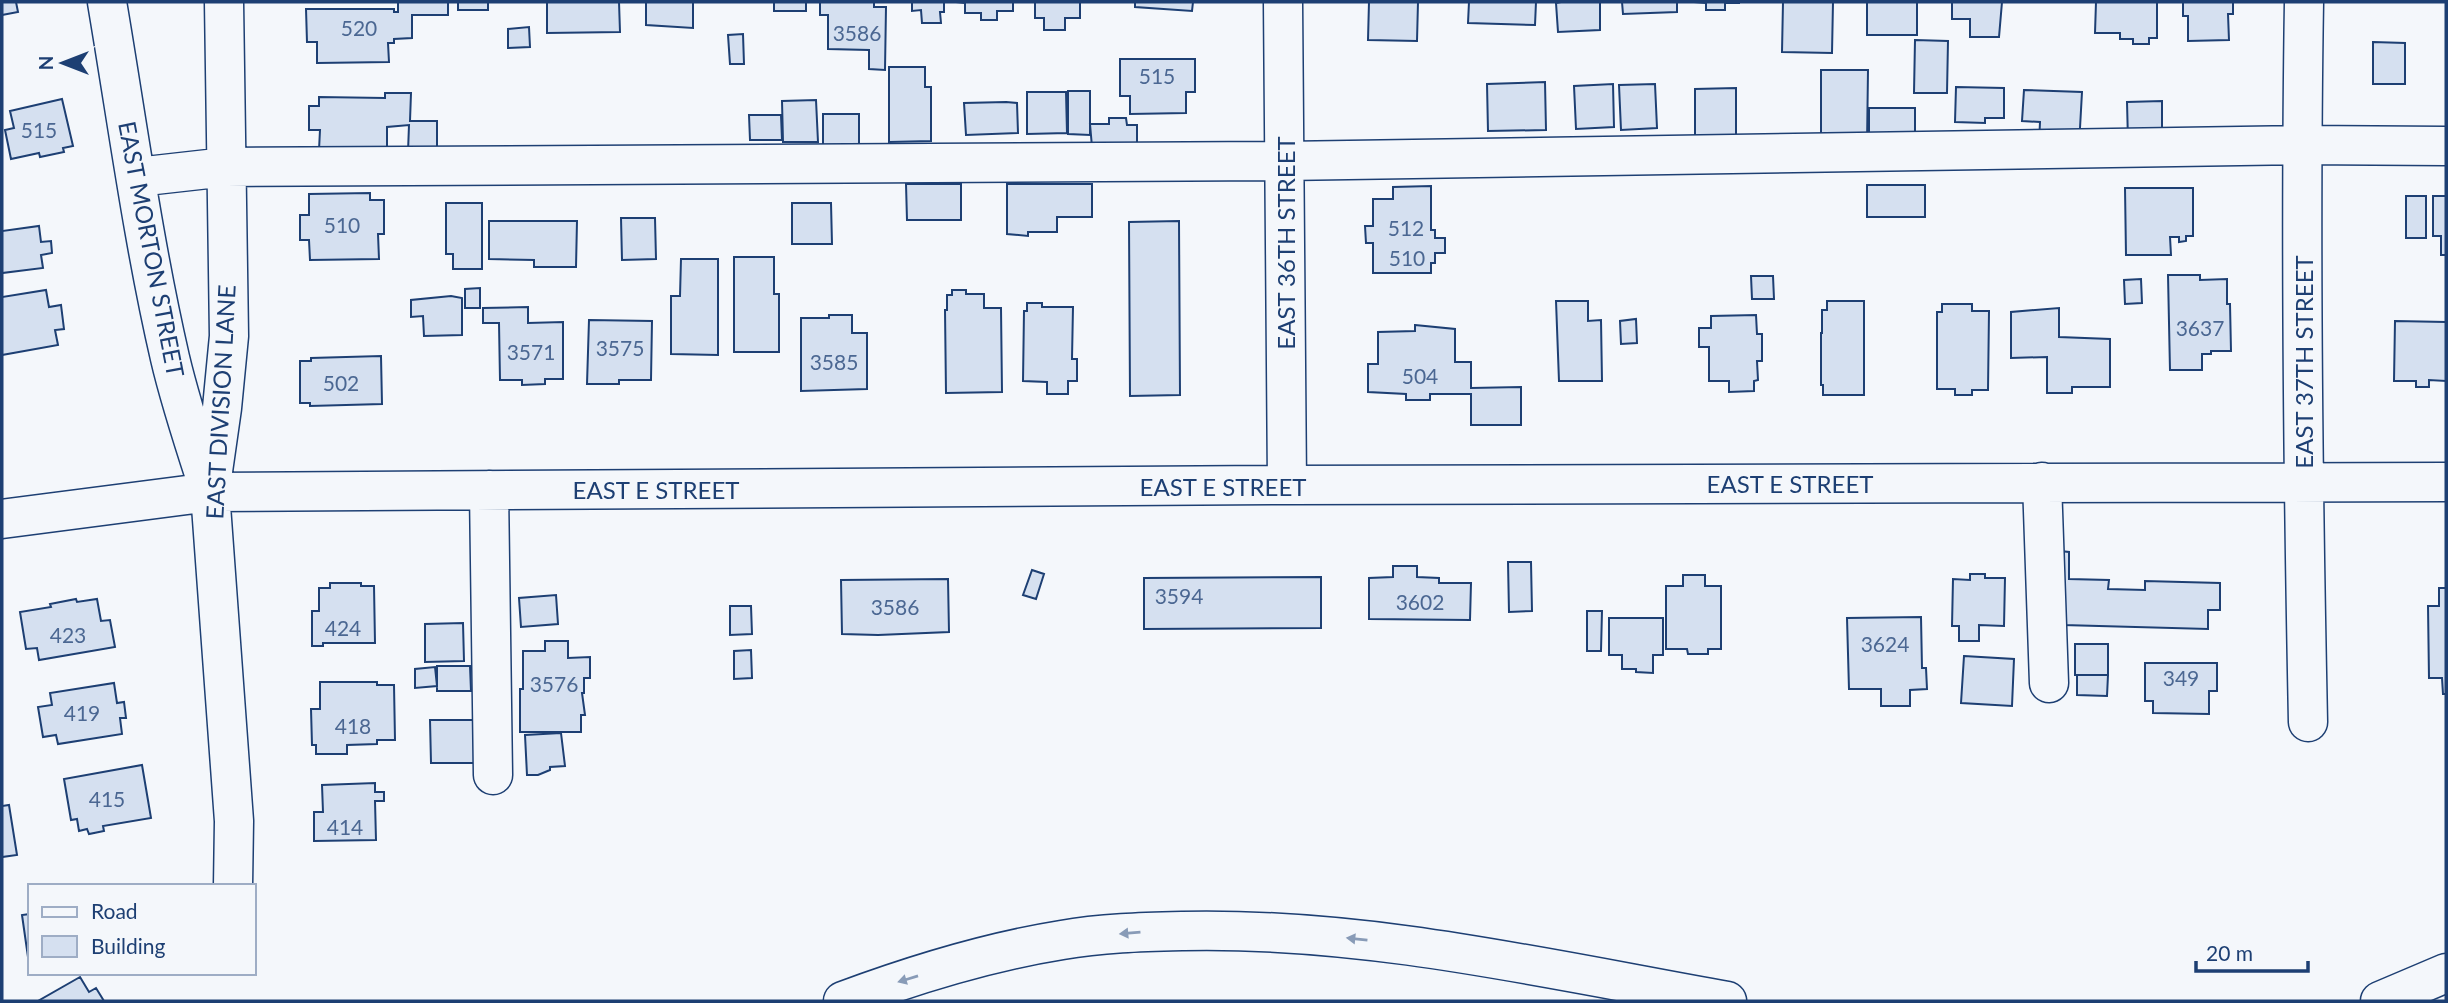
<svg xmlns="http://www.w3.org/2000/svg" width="2448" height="1003" viewBox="0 0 2448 1003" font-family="Lato,sans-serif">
  <rect width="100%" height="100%" fill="#f4f7fb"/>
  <path fill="#d5e0f0" stroke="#1d3f73" stroke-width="2" d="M2,2H16L18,12L2,15Z
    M398,2H448V15H412V38L394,39V43H388L389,62L317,63V42H307L306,9H394V12H398Z
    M458,2H488V10H458Z
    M547,2H619L620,32L547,33Z
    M646,2H693V28L646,25Z
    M774,2H806V11H774Z
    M820,2H874V7H886L885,70L869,69V50L828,49V15H820Z
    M912,2H944V12H940L941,23H922L921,10L912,11Z
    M956,2H1013V11H997V20H981V13H965V3Z
    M1035,2H1080V18H1065V30H1044V18H1035Z
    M1135,2H1193L1192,11L1135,7Z
    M1369,2H1418L1417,41L1368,40Z
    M1469,2H1536L1535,25L1468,23Z
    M1561,2H1600V30L1558,32L1556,3Z
    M1622,2H1677V12L1623,14Z
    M1694,2H1739V3H1725V10H1706V3Z
    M1783,2H1833L1832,53L1782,52Z
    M1867,2H1917V35H1867Z
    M1952,2H2002L1999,37H1970V19H1952Z
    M2096,2H2157V38H2149V44H2133V39H2120V33H2095Z
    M2183,2H2233V14H2228L2229,40L2188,41V16H2183Z
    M529,27L530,47L508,48V29Z
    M743,34L744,64H730L728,35Z
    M1915,40L1948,41L1947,93H1914Z
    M2373,42L2405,43V84H2373Z
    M1120,59H1195V92H1186V113L1130,114V96H1120Z
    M889,67H925V87H931V141L889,142Z
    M1821,70H1868L1867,145H1821Z
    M1545,82L1546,130L1488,131L1487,84Z
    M1613,84L1614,127L1576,129L1574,86Z
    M1655,84L1657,128L1621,130L1619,85Z
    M1956,87L2004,88V118H1985V123L1955,122Z
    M1736,88V144H1695V89Z
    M2024,90L2082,92L2079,146L2039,144L2040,122L2022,121Z
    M1068,91H1090V135L1068,134Z
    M1027,92H1066L1067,133L1027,134Z
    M385,93H411L410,121H437V152H408L409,125L387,127V150H319L320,130H309V106H319V97L385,98Z
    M62,99L73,146L63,148L64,152L40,157L39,153L11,159L5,130L14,128L10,111Z
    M816,100L818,142H783L782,101Z
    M2162,101V141H2128L2127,102Z
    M1006,102L1017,103L1018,133L966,135L964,103Z
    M1869,108H1915V144L1869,145Z
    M823,114H859V149H823Z
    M749,115H781L782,140H750Z
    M1109,118H1126L1127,125H1137V146L1092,147L1090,124H1109Z
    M906,184H961V220H907Z
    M1007,184H1092V217H1057V232H1028V236L1007,234Z
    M1867,185H1925V217H1867Z
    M1431,186V230H1435V238H1445V253H1435V263H1431V273H1373V243H1366L1365,226H1373V199H1393V187Z
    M2125,188H2193V236H2186V241L2179,242V237H2170L2171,255H2126Z
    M370,193V200H384V234H378L379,259L310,260L309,240H300V215H309V194Z
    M2406,196H2426V238H2406Z
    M2433,196H2446V255H2441V236H2433Z
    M446,203H482V269H453V254H446Z
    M792,203H831L832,244H792Z
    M621,218H655L656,259L622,260Z
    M489,221H577L576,267H534V260L489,259Z
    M1179,221L1180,395L1130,396L1129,222Z
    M39,226L41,242L51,241L52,253L41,255L43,268L2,273V231Z
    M734,257H774V294H779V352H734Z
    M681,259H718V355L671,354V296H680Z
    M2168,275H2200V280L2227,279V304H2230L2231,351H2211V354H2202V370H2170Z
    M1751,276H1773L1774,299H1752Z
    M2141,279L2142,303L2125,304L2124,280Z
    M480,288V308H465V289Z
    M46,290L49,307L61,305L64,329L55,330L58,345L2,355V297Z
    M952,290H966V294H984V308H1001L1002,392L946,393L945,310H947V295H952Z
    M451,296L462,298V335L424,336L423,316L411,317V300Z
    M1556,301H1588V321L1601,320L1602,381H1559Z
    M1827,301H1864V395H1823V385H1821V333H1822V310H1827Z
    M1027,303H1042V307H1073L1072,359H1077V381H1068V394H1047V382L1023,381L1024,311H1027Z
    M1942,304H1972V311H1989L1988,390H1972V395H1955V389H1937V312H1942Z
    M528,307V323L563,322V379H545V384L522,385V380H500L499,323H483V308Z
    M2059,308V337L2110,339V387H2072V393H2047V357L2011,358V312Z
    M829,315H852V333H867V389L801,391V318H829Z
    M1756,315L1757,334H1762V361H1757L1758,380L1754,381V391L1729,392V381H1709V347H1699V328H1711V316Z
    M1636,319L1637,343L1621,344L1620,321Z
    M589,320L652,321L651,380H619V384H587Z
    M2395,321L2446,322V381L2429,380V387H2416V381H2394Z
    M1415,325L1455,329V362H1471V388L1521,387V425H1471V394H1430V400H1406V394L1368,392V364H1378V332L1415,331Z
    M381,356L382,404L310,406V403H300V361H311V358Z
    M2060,551L2069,552V579L2109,580L2108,589L2145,590V581L2220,583V610H2208V629L2063,625Z
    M1508,562H1531L1532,611L1509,612Z
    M1393,566H1417V577L1439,578V583H1471L1470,620L1369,619V578L1393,577Z
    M1032,570L1044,574L1036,599L1023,595Z
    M1970,574H1985V578H2005L2004,626L1979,625V641H1959V626H1952L1953,579L1970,580Z
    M1683,575H1705V586H1721V649H1708V654H1688L1687,649H1666V586H1683Z
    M1321,577V628L1144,629V578Z
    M948,579L949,632L878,635L842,634L841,580Z
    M330,583H361V586H374L375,643H323V646H312V611H319V588H330Z
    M2439,588H2446V694H2443L2442,678H2429L2428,606H2439Z
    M556,595L558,624L521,627L519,598Z
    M76,599L77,602L97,599L101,621L110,620L115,647L39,660L37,648L26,649L20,612L51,607L50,604Z
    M730,606H751L752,634L730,635Z
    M1587,611H1602L1601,651H1587Z
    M1921,617L1922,668H1926L1927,689L1910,690V706H1881V689H1849L1847,618Z
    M1609,618H1663V655H1653V673L1636,672V669H1622V655H1609Z
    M463,623L464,661L425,662V624Z
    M545,641H568V658L590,657V678H584V693H582L585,715H581V732H520V689H523V651H545Z
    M2075,644H2108V675H2075Z
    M751,650L752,678L734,679V651Z
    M1964,656L2014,659L2012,706L1961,703Z
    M2145,663H2217V691H2209V714L2153,713V701H2145Z
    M437,666H470L471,691H437Z
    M435,667L437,686L415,688V669Z
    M2077,675H2108L2107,696L2077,695Z
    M320,682H377V685H394L395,740H377V744L347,745V754H316V745H312L311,709H320Z
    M114,683L117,703L124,702L126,718H120L122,734L58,744L56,735L43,737L38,707L52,705L50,693Z
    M430,720H478L479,763H431Z
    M561,733L565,766L550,767V770L538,775H527L525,735Z
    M142,765L151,818L103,826L104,831L89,834L87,829L79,831L77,819L71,820L64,779Z
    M375,783V792H384V801H375L376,840L314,841V812H323L322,785Z
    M9,805L17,855L2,857V806Z
    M30,914V971L22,915Z
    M80,977L89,992L96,988L104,1001H38Z"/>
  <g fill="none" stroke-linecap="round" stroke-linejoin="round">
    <defs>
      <path id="minor" d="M107,2C127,120 143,241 170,358C180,401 194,443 208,486
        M224,2L229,336L222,408L210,492L234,821L233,886
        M1283,2L1287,485
        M2304,2C2300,242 2303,482 2308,722
        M137,177L226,167L1284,161L2301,145L2446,146
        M2042,482L2049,683
        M489,490L493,775
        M2,519L210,492L1287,485L2446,482"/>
      <path id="highway" d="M843,1001C913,975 987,952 1062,940C1101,933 1143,932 1183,931C1367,927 1547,969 1727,1001
        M2380,1001L2446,973"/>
    </defs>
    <use href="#minor" stroke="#1d3f73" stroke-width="41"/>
    <use href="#highway" stroke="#1d3f73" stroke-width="41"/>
    <use href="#minor" stroke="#f4f7fb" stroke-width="38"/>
    <use href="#highway" stroke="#f4f7fb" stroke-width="38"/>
  </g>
  <defs><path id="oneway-solid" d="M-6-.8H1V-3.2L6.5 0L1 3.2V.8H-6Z" transform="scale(1.75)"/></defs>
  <g fill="#889bb7">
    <use href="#oneway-solid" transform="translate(1130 933) rotate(175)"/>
    <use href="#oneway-solid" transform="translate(1357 939) rotate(-174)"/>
    <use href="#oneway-solid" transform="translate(908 979) rotate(163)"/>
  </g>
  <g text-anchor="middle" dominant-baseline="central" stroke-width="5" stroke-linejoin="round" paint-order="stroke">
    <g font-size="21" fill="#4b6792">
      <text x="359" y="27">520</text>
      <text x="857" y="32">3586</text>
      <text x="1157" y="75">515</text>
      <text x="39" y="129">515</text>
      <text x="342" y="224">510</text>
      <text x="1406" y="227">512</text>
      <text x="1407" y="257">510</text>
      <text x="2200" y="327">3637</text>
      <text x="620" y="347">3575</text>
      <text x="531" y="351">3571</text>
      <text x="834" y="361">3585</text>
      <text x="1420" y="375">504</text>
      <text x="341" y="382">502</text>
      <text x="1179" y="595">3594</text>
      <text x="1420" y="601">3602</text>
      <text x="895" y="606">3586</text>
      <text x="343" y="627">424</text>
      <text x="68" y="634">423</text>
      <text x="1885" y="643">3624</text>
      <text x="2181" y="677">349</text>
      <text x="554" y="683">3576</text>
      <text x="82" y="712">419</text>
      <text x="353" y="725">418</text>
      <text x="107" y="798">415</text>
      <text x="345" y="826">414</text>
    </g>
    <g font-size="24" fill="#1d3f73" stroke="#f4f7fb">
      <text transform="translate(1285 243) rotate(-90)">EAST 36TH STREET</text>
      <text transform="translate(152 249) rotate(79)">EAST MORTON STREET</text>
      <text transform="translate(2303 362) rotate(-90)">EAST 37TH STREET</text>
      <text transform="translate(220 402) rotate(-87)">EAST DIVISION LANE</text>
      <text x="1790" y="483">EAST E STREET</text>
      <text x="1223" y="486">EAST E STREET</text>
      <text x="656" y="489">EAST E STREET</text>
    </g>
  </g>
  <rect width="2448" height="1003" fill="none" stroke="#1d3f73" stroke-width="7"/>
  <rect x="28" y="884" width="228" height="91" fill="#f4f7fb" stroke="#9eadc5" stroke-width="2"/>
  <rect x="42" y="907" width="35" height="10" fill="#f4f7fb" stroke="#9eadc5" stroke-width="2"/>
  <text x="91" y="919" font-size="21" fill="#1d3f73">Road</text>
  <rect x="42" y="936" width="35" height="21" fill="#d5e0f0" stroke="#9eadc5" stroke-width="2"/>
  <text x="91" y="954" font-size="21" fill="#1d3f73">Building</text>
  <g transform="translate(63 63) rotate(270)" stroke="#f4f7fb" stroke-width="5" paint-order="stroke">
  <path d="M0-5L12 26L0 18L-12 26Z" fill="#1d3f73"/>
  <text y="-10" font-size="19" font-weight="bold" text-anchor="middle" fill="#1d3f73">N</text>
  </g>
  <path d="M2196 961v10h112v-10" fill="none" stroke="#1d3f73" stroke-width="3.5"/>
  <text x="2206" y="961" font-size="21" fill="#1d3f73" stroke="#f4f7fb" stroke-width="5" paint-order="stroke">20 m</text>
</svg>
